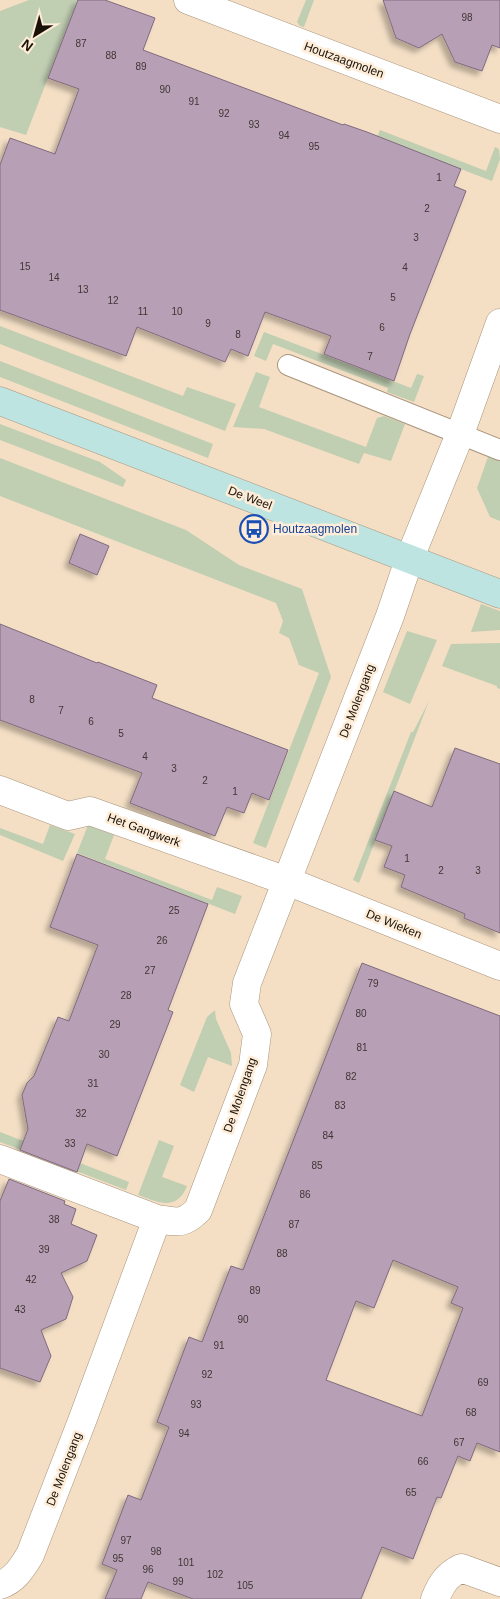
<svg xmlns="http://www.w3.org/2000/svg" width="500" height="1599" viewBox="0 0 500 1599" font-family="Helvetica,sans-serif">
  <defs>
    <filter id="shadow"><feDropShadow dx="-4.5" dy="4.5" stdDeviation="2.5" flood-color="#0004"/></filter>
  </defs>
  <rect width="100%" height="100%" fill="#f4dfc5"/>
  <path fill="#c0ceb2" d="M29,0H78L26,135L0,127V11Z
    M306,0H314L304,27L300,26L297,22Z
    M380,130L486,171L495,147L499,149L500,159L492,181L377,137Z
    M0,326L183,396L187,387L236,404L225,431L0,344Z
    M264,332L411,388L417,374L424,376L414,402L387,392L388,388L273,344L266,361L254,356Z
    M0,361L213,444L208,458L0,377Z
    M256,372L270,377L259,407L366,447L377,418L384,416L405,424L391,461L364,453L359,464L264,429L233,427Z
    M0,424L100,462L126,480L123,487L0,440Z
    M488,457L500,461V521L490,517L477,488Z
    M0,458L186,530L239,565L302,589L331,677L266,848L253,843L319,673L299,665L289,638L279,633L283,621L276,603L0,496Z
    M481,604L500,611V630L471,632Z
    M407,631L437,640L410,704L383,692Z
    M500,643V689L497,688V686L442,666L451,644Z
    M429,701L359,883L353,880L411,732H413Z
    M50,825L75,834L63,861L0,835V828L43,844Z
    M88,825L114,835L105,859L212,900L217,887L242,896L235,914L77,853Z
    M215,1010L216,1019L231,1053L232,1066L208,1057L194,1092L180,1085L207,1017Z
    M0,1132L129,1182L126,1190L0,1142Z
    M159,1140L174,1146L162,1177L187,1186C177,1212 157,1202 138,1195Z"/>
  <path fill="#b7a0b6" stroke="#806a7f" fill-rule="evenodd" filter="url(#shadow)" d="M78,0H105L155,18L143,50L343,125L344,124L367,132L461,169L454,186L466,191L410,334L394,381L324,354L331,336L265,312L248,356L231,349L225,362L137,327L126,356L0,310V165L10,138L55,154L79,89L48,78Z
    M383,0H500V48L492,45L482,71L455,62L442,34L419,48L396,38Z
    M80,534L109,546L97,575L69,563Z
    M0,624L97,663L98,662L157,685L152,698L288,750L269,800L252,793L244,813L227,807L215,836L130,803L142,773L0,720Z
    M455,748L500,764V933L464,918L465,914L401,887L405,875L384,867L392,846L375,840L394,791L432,807Z
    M77,854L208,904L168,1010L173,1012L117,1156L87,1144L77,1172L20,1150L28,1129L22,1095L27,1083L34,1076L58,1017L69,1021L98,945L50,927Z
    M362,963L500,1016V1452L477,1443L470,1461L458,1456L441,1498L437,1497L413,1559L382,1547L361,1599H193L148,1582L141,1599H105L117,1570L102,1564L128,1495L141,1500L169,1427L157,1422L189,1337L202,1342L231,1266L243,1270ZM393,1260L458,1287L451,1303L463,1308L422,1416L326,1380L356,1301L374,1308Z
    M9,1179L65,1201L64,1204L76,1209L71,1224L97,1235L87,1261L61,1273L73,1297L66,1319L41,1330L51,1356L40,1382L0,1368V1201Z"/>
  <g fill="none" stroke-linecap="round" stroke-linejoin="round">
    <defs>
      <path id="lane" d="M288,365L500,450"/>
      <path id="street" d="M188,0L500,119
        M0,790L68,816L90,811L287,881L500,966
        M0,1159L157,1219
        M0,1585C15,1580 22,1568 30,1555L82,1421L157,1219C177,1222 183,1225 198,1210L253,1065L257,1034L244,1004L247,983L390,616L409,560L460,434L500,323
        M435,1599C441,1584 447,1575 461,1568L500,1582"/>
      <path id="secondary" d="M0,401L500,594"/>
    </defs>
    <use href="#lane" stroke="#a8947c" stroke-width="22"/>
    <use href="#street" stroke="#a8947c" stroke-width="29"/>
    <use href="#secondary" stroke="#a8947c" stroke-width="29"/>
    <use href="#lane" stroke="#fff" stroke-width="20"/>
    <use href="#street" stroke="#fff" stroke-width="28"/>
    <use href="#secondary" stroke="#bde4e1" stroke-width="28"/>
  </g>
  <defs>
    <symbol id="bus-ring" viewBox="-11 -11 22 22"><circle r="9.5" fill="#feedd8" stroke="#1a4fb4" stroke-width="1.5"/><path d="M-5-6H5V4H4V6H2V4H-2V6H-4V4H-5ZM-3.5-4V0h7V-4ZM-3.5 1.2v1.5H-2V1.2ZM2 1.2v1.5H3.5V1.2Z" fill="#1a4fb4"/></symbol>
  </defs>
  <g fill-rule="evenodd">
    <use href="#bus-ring" x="238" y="513" width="32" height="32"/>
  </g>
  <g text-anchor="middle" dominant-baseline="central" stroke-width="5" stroke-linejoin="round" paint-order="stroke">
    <g font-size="10" fill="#403534">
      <text x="467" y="17">98</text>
      <text x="81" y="43">87</text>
      <text x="111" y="55">88</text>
      <text x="141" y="66">89</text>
      <text x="165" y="89">90</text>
      <text x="194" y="101">91</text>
      <text x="224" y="113">92</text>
      <text x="254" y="124">93</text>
      <text x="284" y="135">94</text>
      <text x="314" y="146">95</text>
      <text x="439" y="177">1</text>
      <text x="427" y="208">2</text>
      <text x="416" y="237">3</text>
      <text x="25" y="266">15</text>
      <text x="405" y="267">4</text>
      <text x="54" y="277">14</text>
      <text x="83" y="289">13</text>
      <text x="393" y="297">5</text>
      <text x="113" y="300">12</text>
      <text x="143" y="311">11</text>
      <text x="177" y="311">10</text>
      <text x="208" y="323">9</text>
      <text x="382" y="327">6</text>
      <text x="238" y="334">8</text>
      <text x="370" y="356">7</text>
      <text x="32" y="699">8</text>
      <text x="61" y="710">7</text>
      <text x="91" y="721">6</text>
      <text x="121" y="733">5</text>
      <text x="145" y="756">4</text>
      <text x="174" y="768">3</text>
      <text x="205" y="780">2</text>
      <text x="235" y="791">1</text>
      <text x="407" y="858">1</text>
      <text x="441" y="870">2</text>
      <text x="478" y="870">3</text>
      <text x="174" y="910">25</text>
      <text x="162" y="940">26</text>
      <text x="150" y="970">27</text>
      <text x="373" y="983">79</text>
      <text x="126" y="995">28</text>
      <text x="361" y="1013">80</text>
      <text x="115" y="1024">29</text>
      <text x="362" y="1047">81</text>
      <text x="104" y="1054">30</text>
      <text x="351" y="1076">82</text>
      <text x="93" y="1083">31</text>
      <text x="340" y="1105">83</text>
      <text x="81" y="1113">32</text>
      <text x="328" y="1135">84</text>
      <text x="70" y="1143">33</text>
      <text x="317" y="1165">85</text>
      <text x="305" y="1194">86</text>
      <text x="54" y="1219">38</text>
      <text x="294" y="1224">87</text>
      <text x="44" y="1249">39</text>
      <text x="282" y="1253">88</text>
      <text x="31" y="1279">42</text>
      <text x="255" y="1290">89</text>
      <text x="20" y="1309">43</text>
      <text x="243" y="1319">90</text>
      <text x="219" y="1345">91</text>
      <text x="207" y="1374">92</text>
      <text x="483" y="1382">69</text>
      <text x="196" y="1404">93</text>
      <text x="471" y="1412">68</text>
      <text x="184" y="1433">94</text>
      <text x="459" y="1442">67</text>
      <text x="423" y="1461">66</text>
      <text x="411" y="1492">65</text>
      <text x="126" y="1540">97</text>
      <text x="156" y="1551">98</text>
      <text x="118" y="1558">95</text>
      <text x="186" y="1562">101</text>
      <text x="148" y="1569">96</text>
      <text x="215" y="1574">102</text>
      <text x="178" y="1581">99</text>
      <text x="245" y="1585">105</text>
    </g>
    <g font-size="12" fill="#191108" stroke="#feedd8">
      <text transform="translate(344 60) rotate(20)">Houtzaagmolen</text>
      <text transform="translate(250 498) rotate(21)">De Weel</text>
      <text transform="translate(357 701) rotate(-69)">De Molengang</text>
      <text transform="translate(144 830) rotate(20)">Het Gangwerk</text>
      <text transform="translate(394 924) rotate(22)">De Wieken</text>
      <text transform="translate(240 1095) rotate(-71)">De Molengang</text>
      <text transform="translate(64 1469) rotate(-69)">De Molengang</text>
    </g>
    <g font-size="12" fill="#164399" stroke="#feedd8" text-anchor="start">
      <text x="273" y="529">Houtzaagmolen</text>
    </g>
  </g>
  <g transform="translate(35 35) rotate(217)" stroke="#feedd8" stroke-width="4" paint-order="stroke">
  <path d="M0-4L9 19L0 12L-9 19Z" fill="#191108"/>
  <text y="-8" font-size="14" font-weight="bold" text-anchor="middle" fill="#191108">N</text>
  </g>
</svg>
